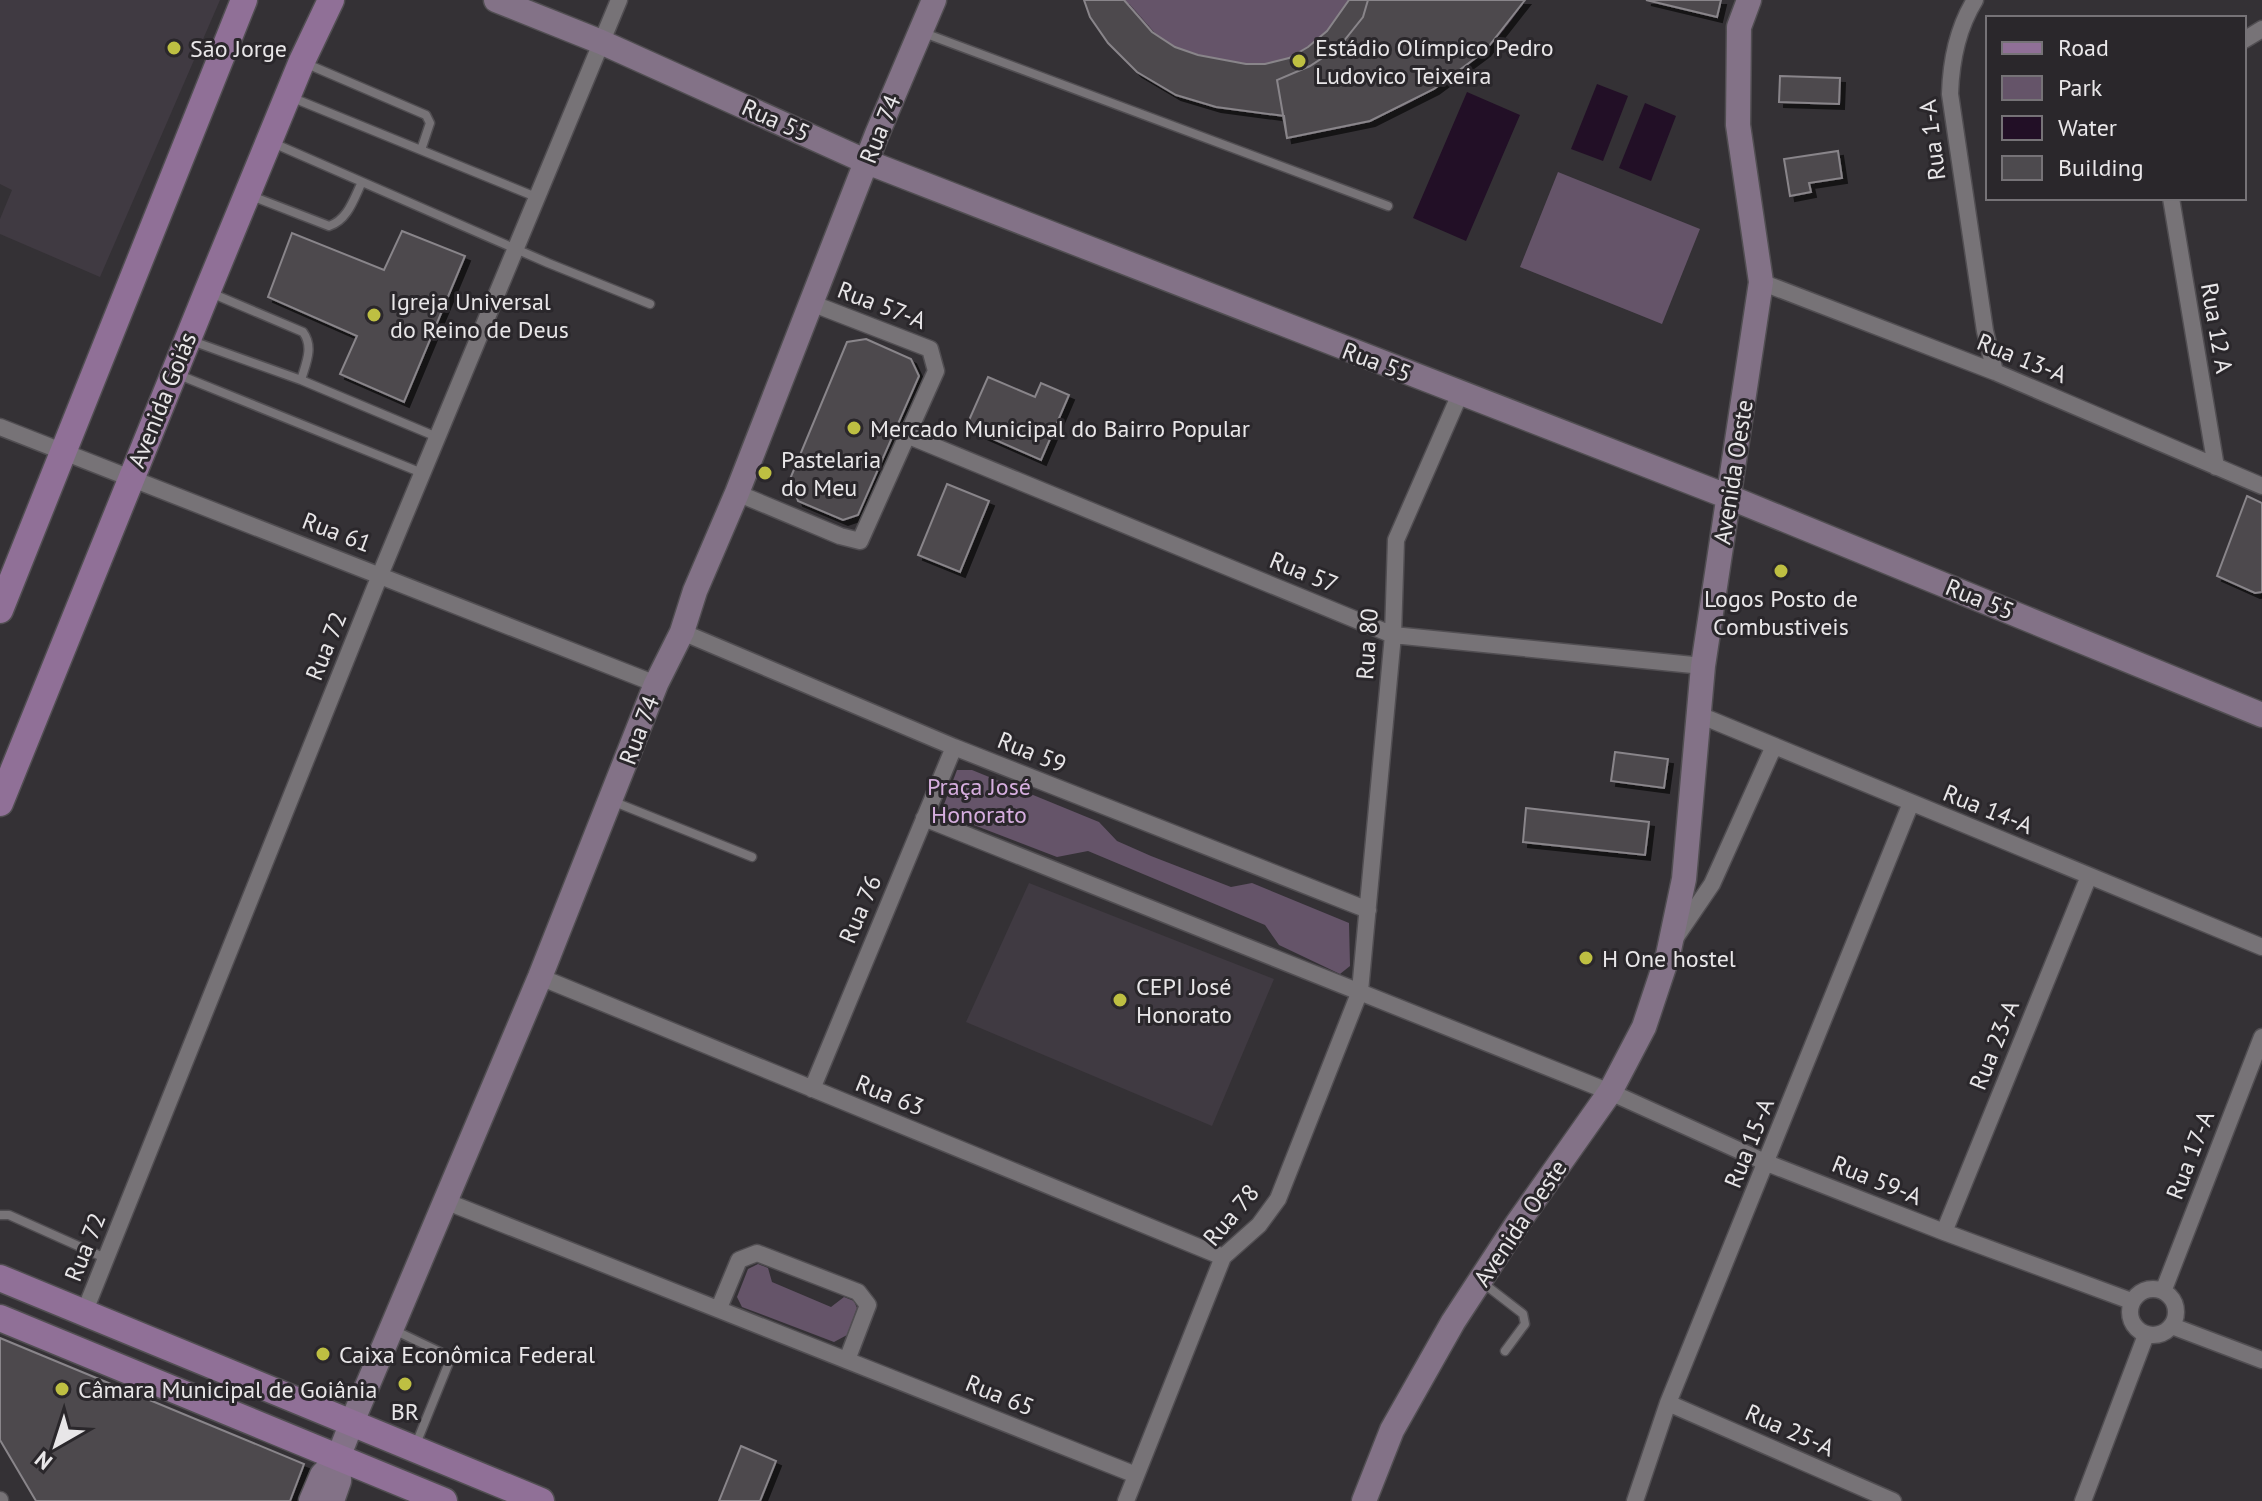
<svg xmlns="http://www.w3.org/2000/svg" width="2262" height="1501" viewBox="0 0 2262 1501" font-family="'PT Sans',sans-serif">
  <defs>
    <filter id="shadow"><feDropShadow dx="5" dy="5" stdDeviation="0" flood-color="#0009"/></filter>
  </defs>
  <rect width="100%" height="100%" fill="#343135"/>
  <path fill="#403a42" d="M0,0H220L100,277L0,234V219L12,190L0,184Z
    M1029,883L1274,979L1212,1126L966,1022Z"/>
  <path fill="#655469" d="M1084,0H1525C1493,56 1431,97 1372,120C1346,130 1314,132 1287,138L1284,116L1216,107L1108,43L1090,17Z
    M1558,172L1700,229L1662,324L1520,267Z
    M957,770H972L1099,822L1117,841L1151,856L1231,887L1252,883L1349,923L1350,966L1340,974L1279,945L1265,925L1088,851L1057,857L953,817L943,807Z
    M758,1264L768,1268L772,1282L831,1307L844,1297L854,1301L857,1308L847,1335L834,1342L742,1307L737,1297L748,1269Z"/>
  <path fill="#220f26" d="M1597,84L1628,96L1603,161L1571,149Z
    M1467,92L1520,115L1466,241L1413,218Z
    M1645,103L1676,116L1651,181L1619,168Z"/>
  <path fill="#4d4a4e" stroke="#89858a" stroke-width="2" filter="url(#shadow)" d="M1084,0H1124L1152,32L1175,47L1198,55L1246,64H1265L1289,58L1308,47L1327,31L1349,0H1525L1485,51L1434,89L1370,121L1287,138L1284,116L1216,107L1176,95L1137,72L1108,43L1090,17Z
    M1368,0H1525L1485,51L1434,89L1370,121L1287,138L1277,80L1310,66L1339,47L1363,17Z
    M1646,0H1721L1717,17Z
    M1780,76L1840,78L1839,104L1779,102Z
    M1838,151L1842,178L1809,183L1811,192L1790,196L1784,159Z
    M402,231L465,256L404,402L340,374L357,336L268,297L292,233L384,270Z
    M866,339L911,359L919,376L858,515L843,520L798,501L790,479L847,342Z
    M988,377L1035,397L1041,383L1069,395L1041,460L966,427Z
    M947,484L989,501L960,572L918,555Z
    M2247,496L2262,503V592L2255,593L2217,576Z
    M1615,752L1668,759L1664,788L1611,781Z
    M1526,808L1649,822L1645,855L1523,842Z
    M0,1338L304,1464L290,1501H36L0,1440Z
    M741,1446L776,1461L760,1501H719Z"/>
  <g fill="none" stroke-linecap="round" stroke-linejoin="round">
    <defs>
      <path id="lane" d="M924,33L1388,206
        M307,64L426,115L430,123L421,150
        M293,98L536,197
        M273,143L548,263L650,304
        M249,195L329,226C348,220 354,198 362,182
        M211,293L303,332C314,347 306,363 301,380
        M192,341L301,380L437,437
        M179,375L422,473
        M612,801L752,857
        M0,1215H9L105,1258
        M1483,1283L1523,1314L1525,1324L1505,1351
        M396,1331L440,1352L446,1357L448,1365L416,1444"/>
      <path id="street" d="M1975,0C1957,29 1951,61 1950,94L1985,331L1995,372
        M2244,40L2262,29
        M2171,198L2216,467
        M1761,282L1995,372L2262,486
        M0,427L656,684
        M909,436L1393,635L1703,666
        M737,493L840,536L860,541L936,371L930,349L811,303
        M682,632L954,747L1368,910
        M1697,714L2262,947
        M924,818L1610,1092L1767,1163L1944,1232L2131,1301
        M1676,937L1712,884L1774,746
        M540,977L1223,1257
        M812,1089L954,747
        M445,1201L1136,1475
        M1944,1232L2089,876
        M2164,1289L2262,1037
        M2130 1312a23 23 0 1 1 46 0a23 23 0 1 1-46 0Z
        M719,1308L739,1260L757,1253L858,1292L868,1305L847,1360
        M84,1313L380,575L619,0
        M2172,1326L2262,1360
        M1668,1403L1893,1501
        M0,1500V1501
        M1126,1501L1223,1257L1259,1225L1278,1199L1360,991L1393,635L1396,540L1460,394
        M1635,1501L1668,1403L1911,803
        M2083,1501L2146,1335"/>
      <path id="secondary" d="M496,0L601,42L867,162L1729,497L2262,715
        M311,1501L322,1475L338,1458
        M332,1501L339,1481L338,1458L352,1422L540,977L656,684L682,632L695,591L737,493L877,134L934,0
        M1364,1501L1392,1430L1453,1322L1517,1224L1610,1092L1644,1027L1668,955L1684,879L1703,666L1761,282L1738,125L1739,27L1749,0"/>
      <path id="primary" d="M0,610L244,0
        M0,803L207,292L302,61L331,0
        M0,1278L541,1501
        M0,1318L444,1501"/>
    </defs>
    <use href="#lane" stroke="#514e52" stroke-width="11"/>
    <use href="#street" stroke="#514e52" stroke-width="19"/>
    <use href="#secondary" stroke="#514e52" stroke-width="27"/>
    <use href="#primary" stroke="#514e52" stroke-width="29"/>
    <use href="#lane" stroke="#777377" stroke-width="8"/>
    <use href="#street" stroke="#777377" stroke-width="16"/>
    <use href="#secondary" stroke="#837287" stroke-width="24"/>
    <use href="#primary" stroke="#907097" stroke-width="26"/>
  </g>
  <g fill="#bebf42" stroke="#2a272b" stroke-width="3">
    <circle cx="174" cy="48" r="8"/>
    <circle cx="1299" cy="61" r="8"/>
    <circle cx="374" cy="315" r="8"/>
    <circle cx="854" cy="428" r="8"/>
    <circle cx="765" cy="473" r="8"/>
    <circle cx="1781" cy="571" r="8"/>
    <circle cx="1586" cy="958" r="8"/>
    <circle cx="1120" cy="1000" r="8"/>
    <circle cx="323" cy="1354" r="8"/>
    <circle cx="405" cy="1384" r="8"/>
    <circle cx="62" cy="1389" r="8"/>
  </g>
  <g text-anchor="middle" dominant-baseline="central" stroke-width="6" stroke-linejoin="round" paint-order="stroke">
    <g font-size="24" fill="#e8e6e8" stroke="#2a272b" text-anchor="start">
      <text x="1315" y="47">Estádio Olímpico Pedro<tspan x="1315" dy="28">Ludovico Teixeira</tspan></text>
      <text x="190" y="48">São Jorge</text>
      <text x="390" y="301">Igreja Universal<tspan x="390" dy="28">do Reino de Deus</tspan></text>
      <text x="870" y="428">Mercado Municipal do Bairro Popular</text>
      <text x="781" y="459">Pastelaria<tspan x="781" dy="28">do Meu</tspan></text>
      <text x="1781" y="598" text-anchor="middle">Logos Posto de<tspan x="1781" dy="28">Combustiveis</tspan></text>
      <text x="1602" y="958">H One hostel</text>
      <text x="1136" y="986">CEPI José<tspan x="1136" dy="28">Honorato</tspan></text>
      <text x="339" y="1354">Caixa Econômica Federal</text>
      <text x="78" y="1389">Câmara Municipal de Goiânia</text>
      <text x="405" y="1411" text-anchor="middle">BR</text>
    </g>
    <g font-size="24" fill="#e8e6e8" stroke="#2a272b">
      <text transform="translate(776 120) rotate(24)">Rua 55</text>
      <text transform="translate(880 129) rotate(-68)">Rua 74</text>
      <text transform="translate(1932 140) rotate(-97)">Rua 1-A</text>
      <text transform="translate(882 305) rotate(21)">Rua 57-A</text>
      <text transform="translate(2217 328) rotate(80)">Rua 12 A</text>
      <text transform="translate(2022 358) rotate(22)">Rua 13-A</text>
      <text transform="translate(1377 362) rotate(21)">Rua 55</text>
      <text transform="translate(162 400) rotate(-68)">Avenida Goiás</text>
      <text transform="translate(1733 472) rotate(-81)">Avenida Oeste</text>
      <text transform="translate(337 532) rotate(21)">Rua 61</text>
      <text transform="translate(1304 572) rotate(22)">Rua 57</text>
      <text transform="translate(1980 599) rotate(22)">Rua 55</text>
      <text transform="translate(1367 644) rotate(-86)">Rua 80</text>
      <text transform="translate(326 646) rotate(-68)">Rua 72</text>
      <text transform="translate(639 730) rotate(-69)">Rua 74</text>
      <text transform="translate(1032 752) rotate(22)">Rua 59</text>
      <text transform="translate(1988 809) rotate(22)">Rua 14-A</text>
      <text transform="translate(860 909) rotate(-67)">Rua 76</text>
      <text transform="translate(1994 1045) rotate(-68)">Rua 23-A</text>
      <text transform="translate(890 1095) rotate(22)">Rua 63</text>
      <text transform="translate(1749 1143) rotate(-68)">Rua 15-A</text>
      <text transform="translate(2190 1155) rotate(-69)">Rua 17-A</text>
      <text transform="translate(1877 1180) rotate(22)">Rua 59-A</text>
      <text transform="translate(1231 1215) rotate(-50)">Rua 78</text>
      <text transform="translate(1520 1223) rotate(-56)">Avenida Oeste</text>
      <text transform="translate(85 1247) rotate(-68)">Rua 72</text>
      <text transform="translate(1000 1395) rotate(22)">Rua 65</text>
      <text transform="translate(1790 1430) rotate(24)">Rua 25-A</text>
    </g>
    <g font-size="24" fill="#d6aedf" stroke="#2a272b">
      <text x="979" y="786">Praça José<tspan x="979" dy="28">Honorato</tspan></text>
    </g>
  </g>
  <rect x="1986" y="16" width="260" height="184" fill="#2a272b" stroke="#767377" stroke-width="2"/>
  <rect x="2002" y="42" width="40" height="12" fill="#907097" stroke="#767377" stroke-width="2"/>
  <text x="2058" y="56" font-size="24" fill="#e8e6e8">Road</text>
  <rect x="2002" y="76" width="40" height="24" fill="#655469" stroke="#767377" stroke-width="2"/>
  <text x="2058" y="96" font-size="24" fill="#e8e6e8">Park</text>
  <rect x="2002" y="116" width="40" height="24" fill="#220f26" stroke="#767377" stroke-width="2"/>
  <text x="2058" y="136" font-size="24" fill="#e8e6e8">Water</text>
  <rect x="2002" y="156" width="40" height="24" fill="#4d4a4e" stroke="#767377" stroke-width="2"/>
  <text x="2058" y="176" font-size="24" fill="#e8e6e8">Building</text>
  <g transform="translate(56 1445) rotate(219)" stroke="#2a272b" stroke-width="6" paint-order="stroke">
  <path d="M0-6L14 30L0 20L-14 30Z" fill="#e8e6e8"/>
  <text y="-12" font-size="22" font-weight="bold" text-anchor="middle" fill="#e8e6e8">N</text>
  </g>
</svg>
